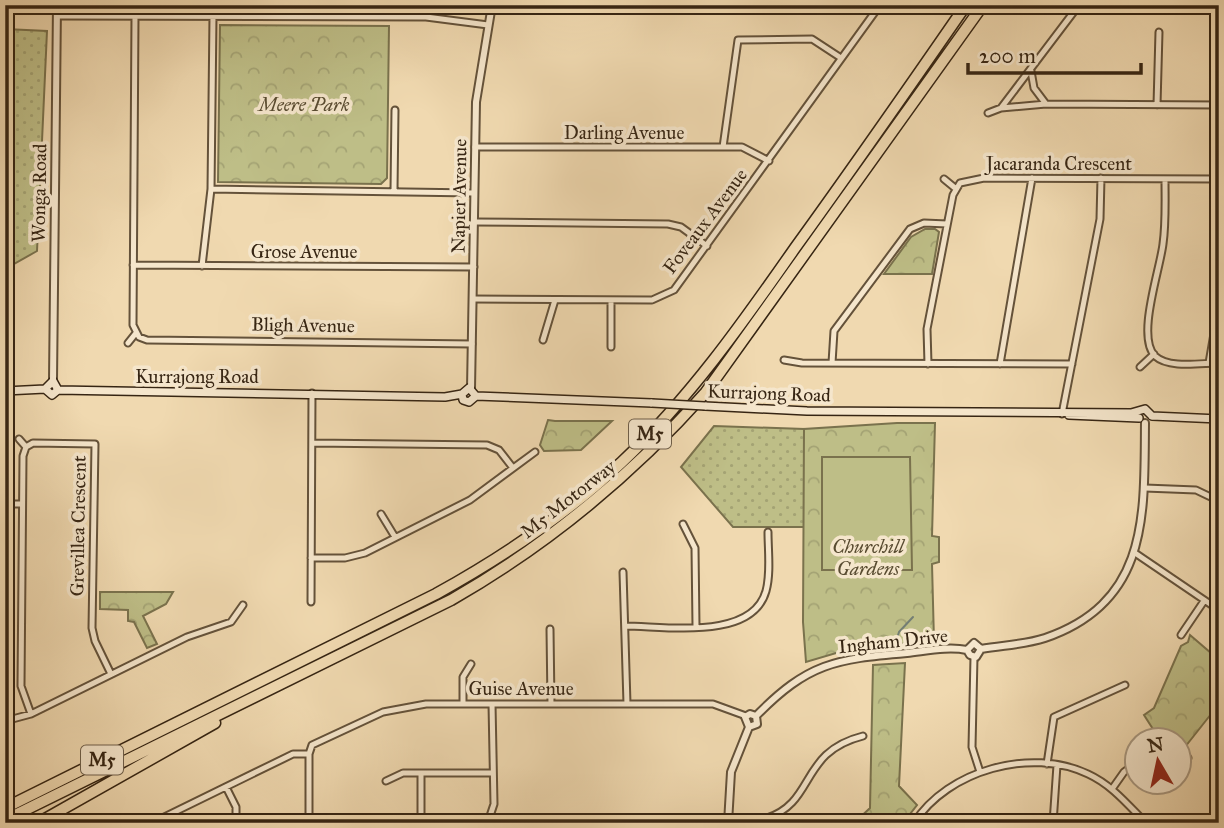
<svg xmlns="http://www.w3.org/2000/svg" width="1224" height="828" viewBox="0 0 1224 828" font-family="'IM FELL Great Primer',serif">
  <defs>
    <pattern id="grass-dots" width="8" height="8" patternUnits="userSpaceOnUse" patternTransform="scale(1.75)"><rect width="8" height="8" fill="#bebe87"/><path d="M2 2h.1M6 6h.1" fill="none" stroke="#a4a374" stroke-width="1.8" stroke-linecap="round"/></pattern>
    <pattern id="park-crowns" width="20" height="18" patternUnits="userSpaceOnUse" patternTransform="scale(1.75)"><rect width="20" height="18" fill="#bebe87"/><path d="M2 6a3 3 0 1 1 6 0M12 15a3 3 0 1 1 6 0" fill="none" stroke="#a4a374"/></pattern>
  </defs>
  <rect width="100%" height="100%" fill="#f0d9b0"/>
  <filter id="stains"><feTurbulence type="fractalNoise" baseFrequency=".00286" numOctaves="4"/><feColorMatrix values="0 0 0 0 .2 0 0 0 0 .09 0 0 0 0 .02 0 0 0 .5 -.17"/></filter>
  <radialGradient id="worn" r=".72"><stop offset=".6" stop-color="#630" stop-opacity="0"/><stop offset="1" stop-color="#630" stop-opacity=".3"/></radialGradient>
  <path fill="url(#grass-dots)" stroke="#7a724d" stroke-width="2" d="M5,29L47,31L37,251L5,269Z
    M714,426L804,429V527H733L681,467Z"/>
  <path fill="url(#park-crowns)" stroke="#7a724d" stroke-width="2" d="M220,25L389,26L387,178L381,184L218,182Z
    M925,229H935L939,232L932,274H884L911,237Z
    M548,420L555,421H612L581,450L544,451L540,445Z
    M897,423H935L932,536L939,537V562L932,564L934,641L853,648L806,662L803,622L804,429Z
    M100,592H173L166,604L143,616L157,644L147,648L134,622L128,621V610L100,609Z
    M1190,635L1211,653L1219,643V704L1185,747L1179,746L1178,740H1160L1144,715L1154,708L1181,646L1188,642Z
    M905,663L899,786L917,805L903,823H854L870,808L873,665Z"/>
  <path fill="#bebe87" stroke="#7a724d" stroke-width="2" d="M822,457H910L912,570H822Z"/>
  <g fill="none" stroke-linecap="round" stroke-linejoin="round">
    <path stroke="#747e74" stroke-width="2" d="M895,645L899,632L913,617"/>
    <defs>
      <path id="minor" d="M57,16L426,17L488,25
        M135,16L133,325L139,337L147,340L472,344
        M1031,71L1034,88L1046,104L1219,105
        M1157,105L1159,32
        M1001,108L1046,104
        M988,113L1001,108L1079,5
        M475,147H742L769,161
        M723,147L738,40L812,39L841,58
        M944,179L955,188
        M1165,179C1165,201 1166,223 1163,244C1160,270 1136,337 1155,356C1169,369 1201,363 1219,363
        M211,189L474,193
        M394,190L395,110
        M475,222L668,224L681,227L707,246
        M133,265L474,267
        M202,266L211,189L213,16
        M473,299L652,300L674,290L880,5
        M543,340L555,300
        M128,343L136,333
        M611,347V300
        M784,360L802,363L1072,364
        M832,363L834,331L910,229L924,223L947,224
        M1209,363L1219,304
        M928,364L927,329L953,195L960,183L984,178L1219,179
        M1000,364L1032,178
        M1140,367L1154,354
        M1062,414L1100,219L1101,178
        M19,439L26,447
        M312,443L487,445L499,450L513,468
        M1145,488L1196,490L1219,501
        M5,504H22
        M381,514L395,537
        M683,524L695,548L696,626
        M1135,553L1219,610
        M311,558H345L365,553L470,500L535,452
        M623,572L627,704
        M311,602L312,393
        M625,626C665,626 752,641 766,591C771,573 768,551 768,532
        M550,629L551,704
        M1181,635L1204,601
        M974,657L972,747L980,772
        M463,704V677L471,664
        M31,714L21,686L23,456L26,447L33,443L95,444L92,628L95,641L111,674
        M5,721L31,714L187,637L231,622L243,605
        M1178,753L1188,758
        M1047,764L1054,717L1125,685
        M386,781L403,773H493
        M226,787L236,807V823
        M1112,789L1124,772L1136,763
        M421,816V773
        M490,816L494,804L492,704
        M729,820C741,820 755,821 767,818C816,802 799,752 863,736
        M152,823L293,754H309
        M309,823V754L312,745L383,712L426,704H713L746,716
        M914,823C948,770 1031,747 1088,774C1112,785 1128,805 1146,823
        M1053,823L1057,765"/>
      <path id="tertiary" d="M53,381L57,5
        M471,389L476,102L492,5
        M981,649C1002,645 1024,645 1045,638C1150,602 1144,514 1145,423
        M967,650L970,655L976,657L981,649
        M967,650L974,643L981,649
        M756,716C808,663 835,659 907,653C926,651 948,646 967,650
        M749,727L745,717L750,714L756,716
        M749,727L757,724L756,716
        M728,823L731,772L749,727"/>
      <path id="secondary" d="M45,389L53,381L58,390
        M45,389L52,395L58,390
        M58,390L445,397L462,394L469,388L476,396
        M5,391L45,389
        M462,394L463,400L469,402L476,396
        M476,396L652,403
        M705,406L807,411L1131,413L1145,409L1152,416
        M1069,415L1139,418
        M1152,416L1219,419"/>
      <path id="motorway" d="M5,808L436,594C503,557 566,515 622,462C689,399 742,324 795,248C853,168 910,86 966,5
        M5,820L451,600C549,544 631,476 706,392L983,5
        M38,823L215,723"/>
    </defs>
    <use href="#minor" stroke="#64523a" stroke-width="9"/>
    <use href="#tertiary" stroke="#64523a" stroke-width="10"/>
    <use href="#secondary" stroke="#362513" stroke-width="10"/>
    <use href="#motorway" stroke="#362513" stroke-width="13"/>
    <use href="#minor" stroke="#f5e6cc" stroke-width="5"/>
    <use href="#tertiary" stroke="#f5e6cc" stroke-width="6"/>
    <use href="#secondary" stroke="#f5e6cc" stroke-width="7"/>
    <use href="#motorway" stroke="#f0d9b0" stroke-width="10"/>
    <defs>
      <path id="secondary-bridge" d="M652,403L705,406"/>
    </defs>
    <use href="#secondary-bridge" stroke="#362513" stroke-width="10" stroke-linecap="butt"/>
    <use href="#secondary-bridge" stroke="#f5e6cc" stroke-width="7"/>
  </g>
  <g text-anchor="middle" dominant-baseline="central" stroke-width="7" stroke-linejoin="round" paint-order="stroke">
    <g fill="#f5e6cc" stroke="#6f5f4a" stroke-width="2">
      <rect x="629" y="419.5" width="42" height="29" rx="5"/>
      <rect x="81" y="745.5" width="42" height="29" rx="5"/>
    </g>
    <g font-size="18" font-weight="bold" fill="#362513">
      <text x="650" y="434">M5</text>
      <text x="102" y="760">M5</text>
    </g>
    <g font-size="19" font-style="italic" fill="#584b30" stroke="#f5e6cc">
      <text x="304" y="104">Meere Park</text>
      <text x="868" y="546">Churchill<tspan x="868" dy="22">Gardens</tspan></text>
    </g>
    <g font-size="19" fill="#362513" stroke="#f5e6cc">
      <text x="624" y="132">Darling Avenue</text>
      <text x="1059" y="163">Jacaranda Crescent</text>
      <text transform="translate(39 193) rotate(-89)">Wonga Road</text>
      <text transform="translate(459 196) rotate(-89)">Napier Avenue</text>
      <text transform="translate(705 221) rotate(-53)">Foveaux Avenue</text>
      <text x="304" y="251">Grose Avenue</text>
      <text transform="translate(303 325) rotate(1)">Bligh Avenue</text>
      <text x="197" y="376">Kurrajong Road</text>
      <text transform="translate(769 393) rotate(2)">Kurrajong Road</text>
      <text transform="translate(568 499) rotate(-38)">M5 Motorway</text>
      <text transform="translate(78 526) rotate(-89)">Grevillea Crescent</text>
      <text transform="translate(893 641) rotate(-6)">Ingham Drive</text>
      <text x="521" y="688">Guise Avenue</text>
    </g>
  </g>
  <rect width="1224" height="828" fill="none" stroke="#f0d9b0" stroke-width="28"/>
  <rect x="7" y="7" width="1210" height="814" fill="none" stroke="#362513" stroke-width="3.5"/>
  <rect x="14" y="14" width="1196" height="800" fill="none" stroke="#362513" stroke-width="2"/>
  <g transform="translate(1158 761) rotate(351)"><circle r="33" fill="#f5e6cc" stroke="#a99982" stroke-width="2"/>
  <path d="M0-5L12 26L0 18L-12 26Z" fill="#8f2418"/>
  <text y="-10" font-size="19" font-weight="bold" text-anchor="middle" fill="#362513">N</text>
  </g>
  <path d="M968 63v10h173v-10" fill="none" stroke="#362513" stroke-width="3.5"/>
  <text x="979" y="63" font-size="21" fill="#362513" stroke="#f5e6cc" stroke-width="5" paint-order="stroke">200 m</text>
  <rect width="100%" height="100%" filter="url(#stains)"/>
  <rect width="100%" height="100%" fill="url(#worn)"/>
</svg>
